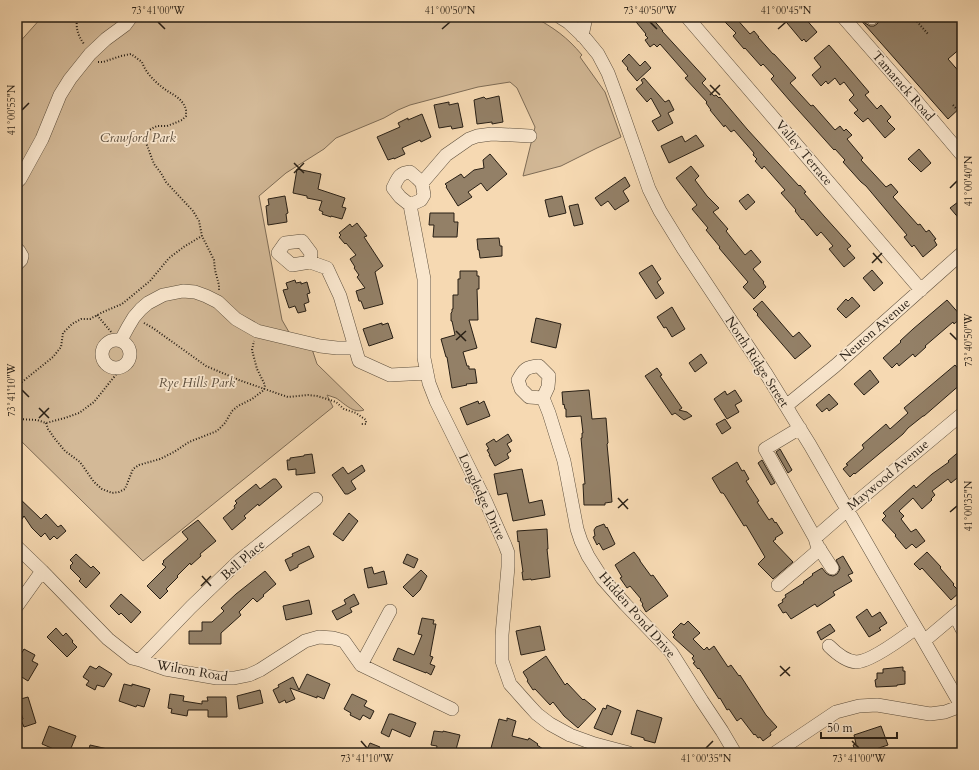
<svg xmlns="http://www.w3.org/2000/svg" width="979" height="770" viewBox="0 0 979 770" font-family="Cardo,serif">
  <rect width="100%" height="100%" fill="#f6d9b2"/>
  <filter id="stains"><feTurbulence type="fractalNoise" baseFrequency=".005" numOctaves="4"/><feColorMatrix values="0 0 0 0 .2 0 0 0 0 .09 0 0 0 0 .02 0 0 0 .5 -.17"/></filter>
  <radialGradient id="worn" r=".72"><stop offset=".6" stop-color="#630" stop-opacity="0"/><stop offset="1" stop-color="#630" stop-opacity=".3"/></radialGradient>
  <path fill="#d3b997" stroke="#7e6c56" d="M42,17H534C554,28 567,37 582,55L580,57L605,92L621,137L597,148L561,166L523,176L535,127L517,88L510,82L478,87L410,105L398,110L384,118L336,138L324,149L286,173L259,196L282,320L297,346L312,349L317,364L364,410C353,414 344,403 336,398C333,397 330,396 327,395L333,407L143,561L17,437V45Z"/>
  <path fill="#938067" stroke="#281f15" d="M632,17H651L663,31H662L706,79L702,83L714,96L716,95L719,98L720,97L747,129L799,186L800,185L806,192L804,193L824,216L851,246L847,249L855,258L844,267L829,249L833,246L821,232L817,236L803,219L802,220L795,211L796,210L781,193L785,190L764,166L762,169L755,161L757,159L753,155L754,153L734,130L731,132L725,125L724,127L710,110H711L706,103L707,102L685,78L688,76L660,44L657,47L654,44L650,47L645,40L648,38L645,35L646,34Z
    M720,17H735L750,34L754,31L759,37H758L773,54H774L796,78L790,83L811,106L813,105L835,130L840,126L844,131L846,129L852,135L847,139L863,158L861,160L886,187L891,184L898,192L893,197L918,225L920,224L926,232L929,230L936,239L934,240L937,245L923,257L914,245L912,247L904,237L907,235L866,186L861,182L843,162L845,160L835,149L834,150L790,101L771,79L774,76L763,64L761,66L745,48L744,49L733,36L736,33Z
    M782,17H804L817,32L806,42L804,39L802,41Z
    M858,17H863L865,23L870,26H874L877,24L880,20V17H962V47L948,59L962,75V106L948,119Z
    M829,45L869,92L865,95L877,109L881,105L891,117L887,121L895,129L885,138L868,118L863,122L854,113L858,110L849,100L854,95L844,82L840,85L835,78L828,84L826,81L821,86L812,75L821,67L814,58Z
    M629,54L640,66L645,61L651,68L637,81L627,69L628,68L622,61Z
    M644,78L665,102L669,100L674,110L668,113L673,123L658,131L652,121L661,116L651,98L647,102L636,89L643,83L641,80Z
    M499,96L503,122L492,124V122L477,124L474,100L484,97L486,99Z
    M449,102V105L458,103L463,127L452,129L451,126L439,128L434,105Z
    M422,114L431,137L421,142L420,140L402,148L405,154L394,159V158L388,160L377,137L400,127L398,123L408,118V120Z
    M696,135L704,146L669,163L661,146L682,136L685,142Z
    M919,149L931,163L921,172L908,159Z
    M490,154L507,174L487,191L481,183L468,192L472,197L458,206L446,187L447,186L445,184L461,174L464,178L474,170L484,168L483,160Z
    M691,166L699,176L695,180L707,196L719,208L713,212L728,229L726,231L745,255L751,250L761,262L753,269L764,282L763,283L766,287L754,299L743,287L748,282L719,248L720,247L706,230L708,228L692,209L697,205L676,178Z
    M297,169L321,174L318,189L345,198L342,207L346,208L342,219L331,216V217L322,214L323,212L319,210L322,201L307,198V196L293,193Z
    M625,177L630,186L623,191L629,201L615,210L608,201L601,206L595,198Z
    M748,194L755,202L746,210L739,201Z
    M285,196L288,213L286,214L287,222L268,225L266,206L269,205L268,199Z
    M562,196L566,213L549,217L545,200Z
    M962,199V222L950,208Z
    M578,204L583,224L574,226L569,206Z
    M430,213H454V222H458L457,237H433L434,225H429Z
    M357,223L367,236L364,237L383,266L375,272L383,304L364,309L361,301H359L356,291L365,288L357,277L359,275L354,268L355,267L350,259L356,255L346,243L345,244L339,237L341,235L339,233L350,224L352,227Z
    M499,238L500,246H502V256L480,258L479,250H478L477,239Z
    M652,265L661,279L657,282L664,293L656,299L639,273Z
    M872,270L883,283L874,291L863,278Z
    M460,271H477V276H479V289H477L478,320H469L477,348L463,352L467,366H469V369H475L477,383L466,384L467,385L452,388L447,357H446L441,339L455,335L452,321H451V313L452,312V309H453V295H458V279H460Z
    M295,280L296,283L301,282V284L307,282L310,293L307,294L309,302L304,304L306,311L298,313L295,306L289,308L283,290L288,289L286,283Z
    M852,297L860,306L846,318L837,309L845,300L846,299L848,301Z
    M947,300L962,317L954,324L953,322L925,346L926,347L915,357L913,354L899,366L897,363L892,368L883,358L901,342L900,341L913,329Z
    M762,301L793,337L799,332L811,346L795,359L757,315L758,314L753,309Z
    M672,307L685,329L672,337L666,327L664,328L657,317Z
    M536,318L561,324L556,348L531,342Z
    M382,323V325L388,323L393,338L369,346L363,329Z
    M701,354L707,363L695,372L689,363Z
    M955,365L962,373V383L924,416H923L908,428L903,434L855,474L854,473L850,477L843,469L848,465L846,464L864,448L862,445L886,424L890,429L908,413L904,408Z
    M657,368L662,375L660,376L682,408L679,410L687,412L692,416L684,420L675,413L672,415L645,376Z
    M870,370L879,382L864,395L854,384Z
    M589,390L592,419L606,418L608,443L607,444L610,476L612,502L605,503V505H584L583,484H585L581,438H582V433H583L581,416L566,417V409H565L564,404L563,405L562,392Z
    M735,390L742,401L735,405L739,412L727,419L714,399L725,391L727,395Z
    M829,394L838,404L829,411L827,408L822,412L816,405Z
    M478,401L479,404L484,401L490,416L467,425L460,408Z
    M725,419L731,428L722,434L716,424Z
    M508,434L512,441L507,444L511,451L507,454L509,458L495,466L489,455H490L487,450L489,449L486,444L494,439L496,442Z
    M780,449L792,470L788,473L776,452Z
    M962,449V474L951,483L948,479L932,491L935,495L931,499L932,500L922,509L913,498L899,511L904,516L901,519L911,532L916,529L925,541L916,548L912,544L906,549L895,536L896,535L882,520L886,516L883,513L914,485L916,488L932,474L949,462L948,461Z
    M312,454L315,473L296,475V469L288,470L287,460H290V458L304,456V455Z
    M762,460L775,483L771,485L758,463Z
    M737,462L742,471L744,470L749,479L746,481L759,501L757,502L769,520L772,518L775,523L776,522L783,533L775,538L776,539L773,541L793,562L773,579L758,564L765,557L746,525L744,526L724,494L723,493H721L712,478Z
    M362,465L365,471L351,481L356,489L348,494H345L332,475L343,467L348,474Z
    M522,469L529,503L542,500L545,515L513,521L507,493L498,495L494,474Z
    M273,479H276L282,487L259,506L258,504L244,516L246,518L232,530L223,518L235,508L234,506L237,503L235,501L256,484L260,489Z
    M17,496L41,519L46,514L58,527L61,525L66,531L57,539L54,536L50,540L45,533L41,537L32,528L24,516L22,519L17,515Z
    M349,513L358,521L343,541L333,534Z
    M198,520L216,541L200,554L201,556L191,565L190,563L177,576L178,577L166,589L168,591L160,599L147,586L166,567L162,564L164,562L163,561L188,539L182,532Z
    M604,524L606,528L607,527L615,544L612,546L603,550L599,543L597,545L593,537L595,536L594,530L596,527Z
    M547,529L548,549H547L550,577L531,580V579L523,580L522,572H523L520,551L519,541L518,542L517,531Z
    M309,546L314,557L298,565V567L290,571L285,560L293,556L292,554Z
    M634,552L640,560V561L651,576L653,575L668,596L646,612L642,605L643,604L640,600L641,599L630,586L627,588L620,578L622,577L615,565Z
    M927,552L941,567L940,568L954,584L953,585L960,592L951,600L922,568L920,570L914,564Z
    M76,554L91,568L93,566L100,573L86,588L79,581L81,579L70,568L71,567L70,566L73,563L70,560Z
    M407,554L418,559L414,568L403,563Z
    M843,556L853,573L848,575L852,581L833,592L835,595L817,607L815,604L791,619L786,612L783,613L778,605L783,602L782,600L786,597L785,595L804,583L803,582L813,575L812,574L822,568L826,573L829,575L833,576L837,574L839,571L840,568L836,560Z
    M372,567L374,574L384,571L387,584L368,588L364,569Z
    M421,570L427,576L420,590L413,597L403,587Z
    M265,571L276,584L263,595L264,596L257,602L253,598L239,612L241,615L221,633V644H189V631H202V622H212L224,611L221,608L236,594Z
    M121,594L141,612L131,623L121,613L119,615L110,606Z
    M354,594L359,604L350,608L352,612L337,620L332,611L346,604L344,600Z
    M309,600L312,614L286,620L283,606Z
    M867,609L872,617L880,612L887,623L879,628L881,630L869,637L856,617Z
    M422,618L434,620L433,624H436L430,656L433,657L430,664L435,666L431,675L426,672V673L393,660L398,648L414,655L422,635L418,634Z
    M688,621L700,633L693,639L704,650L707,647L709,650L714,646L728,667L731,665L739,676L740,675L766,715L777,727L770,733L771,735L763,741L760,737L758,738L755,734L754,735L741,718L737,721L729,709L727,710L720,698L719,699L699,668L698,669L693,663L695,662L692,658L694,656L673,637L675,635L672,632L681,623L684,625Z
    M830,624L835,631L821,640L817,632Z
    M540,626L545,650L521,655L516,631Z
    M56,628L63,636L66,633L73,641L72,642L77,647L67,657L47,637Z
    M24,649L35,655L32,661L38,664L28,681L17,674V661Z
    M546,656L565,685L567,683L583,700L584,699L596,709L578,728L564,716L553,702L550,705L535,689L533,690L527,681L528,680L523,672Z
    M90,666L96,669L99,666L112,674L104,687L97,685L95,690L86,685L89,681L83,677Z
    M903,667V671H905V684L897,685V686L876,687L875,680L877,679V673H883V669Z
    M307,674L330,684L324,699L317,696V698L290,688L295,699L286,703L285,700L279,703L273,690L279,687L278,685L293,677L299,690Z
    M124,684L132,686V684L150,689L144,707L137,705L136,707L119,701Z
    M260,690L263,703L239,709L237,696Z
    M170,694L184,696L183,701L202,704V701H208L207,697H226L227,717H208V710H188L187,716L171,713L172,709L168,708Z
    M352,694L367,701L364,706L374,711L370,719L363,715L360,720L350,715L351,713L344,709Z
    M28,697L36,723L24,727L21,720L23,719L17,700Z
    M607,705L621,711L612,735L594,728L603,708L606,709Z
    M637,710L662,718L655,743L644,740V738L631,734Z
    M389,714H392L416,723L410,737L392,729L389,737L381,733Z
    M507,718L516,721L512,736L528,740L529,738L538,744L537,745L549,753H506L494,750V749L491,748L499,719L507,721Z
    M49,726L76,736L69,753H63L42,744Z
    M881,726L888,745L864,753H856L853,745L856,744L854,735Z
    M434,731L443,732V731L460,735L455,753H441L436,752L437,746L431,745Z
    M370,743L380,747L377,753H371L366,751Z
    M90,745L112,750L111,753H88Z"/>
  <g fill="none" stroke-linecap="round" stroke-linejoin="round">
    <defs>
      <path id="minor" d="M560,17L568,22L584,37L598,54L608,73L618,100L649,189L660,211L684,250L765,372L786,406L792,416L810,445L882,570L924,641L962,707
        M687,17L921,290
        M843,17L913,97L962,155
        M871,17L872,18
        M582,36L586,17
        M17,182L20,179L42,139L60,95L70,79L90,54L106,39L125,25L131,17
        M410,205L424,279V358L429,383L436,401L485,500L505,545L508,553V567L502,635V661L510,684L526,702L537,714L550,724L570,735L595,744L629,753
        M410,205L421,200L424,195L422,183L446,155L469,139L477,136L492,134L530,136
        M410,205L400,197L393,188C398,178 399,173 410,172L417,178L422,183
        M17,249L19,251L22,256L21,260L17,264
        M310,262L311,253L302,241L285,243L278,253L292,265L310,262L327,268L340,296L359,361L390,375L427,373
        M102 354a14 14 0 1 1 28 0a14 14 0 1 1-28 0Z
        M121,340L128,327L134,317L141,309L148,303L163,295L183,291L195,292L206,296L218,302L236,319L257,331L320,346L337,348H355
        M543,398L529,397L521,389L518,380C524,369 526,367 539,366L549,376L548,387L543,398L549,413L564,461L577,529L581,541L588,556L602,578L625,604L671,652L702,701L722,731L735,753
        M786,406L835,366L962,253
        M800,428L765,449L815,538L817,545L832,568
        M815,538L847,510L962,414
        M17,547L42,571L108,639L132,658L140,660L165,669L217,678H234L249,675L260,670L305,641L319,637L333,638L344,641L361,665L452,709
        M778,585L820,549
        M17,606L42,571
        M955,615L962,629
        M924,641L962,609
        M829,646C836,653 845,661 856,662C870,662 904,637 916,628
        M140,660L191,607L240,560L316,499
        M361,665L390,611
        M775,753L836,712L859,706L877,705L930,714L945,712L961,706"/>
    </defs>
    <use href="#minor" stroke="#5c4e3c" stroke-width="14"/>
    <path stroke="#281f15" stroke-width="2" stroke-dasharray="1 2" stroke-linecap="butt" d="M77,17C76,28 77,34 84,44
      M913,17L928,34
      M98,62H103L121,56L131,54L142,62C146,74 158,85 169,92C176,96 184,101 186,110C186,112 186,114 186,116L182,120L175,123L167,126H157L149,130L146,135L145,140L154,164L161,173L166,182L193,211L199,221L202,236L214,260L215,270L219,285V290
      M953,105L962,115
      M97,315L112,333
      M144,323L153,328L206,366L239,380L276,393L288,397L308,395L317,396L327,399L336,402L344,409L356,413L366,420V424H361
      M17,386L53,357L61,347L63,333L72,324L81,319H90L103,312L122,304L150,281L169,258L185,246L202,236
      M17,419L37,420L46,423L65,418L79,413L94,402L122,367
      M46,423L48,429L55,439L65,451L80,462L94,482L102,489L112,493L119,492L125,489L133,469L139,465L160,459L174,452L189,442L217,431L225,423L232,411L238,406L252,399L264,390L265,385L257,369L252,350L254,341"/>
    <use href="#minor" stroke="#f9e6cd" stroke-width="13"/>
  </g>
  <path fill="none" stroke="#281f15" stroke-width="1.5" d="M158,22L165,29M650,22L657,29M442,29L450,22M778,29L786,22M710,85L720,95M710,95L720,85M22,110L29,103M294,163L304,173M294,173L304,163M950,188L957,181M873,253L882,263M872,263L882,253M456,331L466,341M950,333L957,340M456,340L466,331M22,390L29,397M39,408L49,418M39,418L49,408M618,498L628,509M618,508L628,499M950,512L957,506M202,576L211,586M201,586L211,576M780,666L790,676M780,676L790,667M361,741L367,748M852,741L859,748M706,748L713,741"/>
  <g text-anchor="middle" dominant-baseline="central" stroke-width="3.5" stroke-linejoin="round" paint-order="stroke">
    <g font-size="13" fill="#281f15" stroke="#f9e6cd">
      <text transform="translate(903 86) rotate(49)">Tamarack Road</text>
      <text transform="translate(804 153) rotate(50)">Valley Terrace</text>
      <text transform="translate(875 330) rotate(-41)">Neuton Avenue</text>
      <text transform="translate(757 362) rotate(57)">North Ridge Street</text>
      <text transform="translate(888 475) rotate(-40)">Maywood Avenue</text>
      <text transform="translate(482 497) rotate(65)">Longledge Drive</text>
      <text transform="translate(243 560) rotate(-41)">Bell Place</text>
      <text transform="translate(637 615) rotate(49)">Hidden Pond Drive</text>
      <text transform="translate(192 671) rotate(10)">Wilton Road</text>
    </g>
    <g font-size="13" font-style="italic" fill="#5b4d3c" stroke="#f9e6cd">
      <text x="138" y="138">Crawford Park</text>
      <text x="197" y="383">Rye Hills Park</text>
    </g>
  </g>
  <rect width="979" height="770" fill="none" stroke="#f6d9b2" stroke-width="44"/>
  <path d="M821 732v6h76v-6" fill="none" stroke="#281f15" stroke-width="2"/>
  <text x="827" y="732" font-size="12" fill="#281f15" stroke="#f9e6cd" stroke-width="3" paint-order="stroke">50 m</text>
  <rect x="22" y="22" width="935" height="726" fill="none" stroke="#281f15" stroke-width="1.5"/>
  <g font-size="10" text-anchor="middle" fill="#281f15">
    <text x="158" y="14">73°41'00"W</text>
    <text x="450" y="14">41°00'50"N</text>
    <text x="650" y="14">73°40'50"W</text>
    <text x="786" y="14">41°00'45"N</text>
    <text transform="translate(11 110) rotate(-90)" y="4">41°00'55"N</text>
    <text transform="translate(968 181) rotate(-90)" y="4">41°00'40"N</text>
    <text transform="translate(968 340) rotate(-90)" y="4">73°40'50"W</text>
    <text transform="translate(11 390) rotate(-90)" y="4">73°41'10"W</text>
    <text transform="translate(968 506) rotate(-90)" y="4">41°00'35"N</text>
    <text x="367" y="762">73°41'10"W</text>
    <text x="706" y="762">41°00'35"N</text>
    <text x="859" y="762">73°41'00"W</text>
  </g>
  <rect width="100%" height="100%" filter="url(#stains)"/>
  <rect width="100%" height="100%" fill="url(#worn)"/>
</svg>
